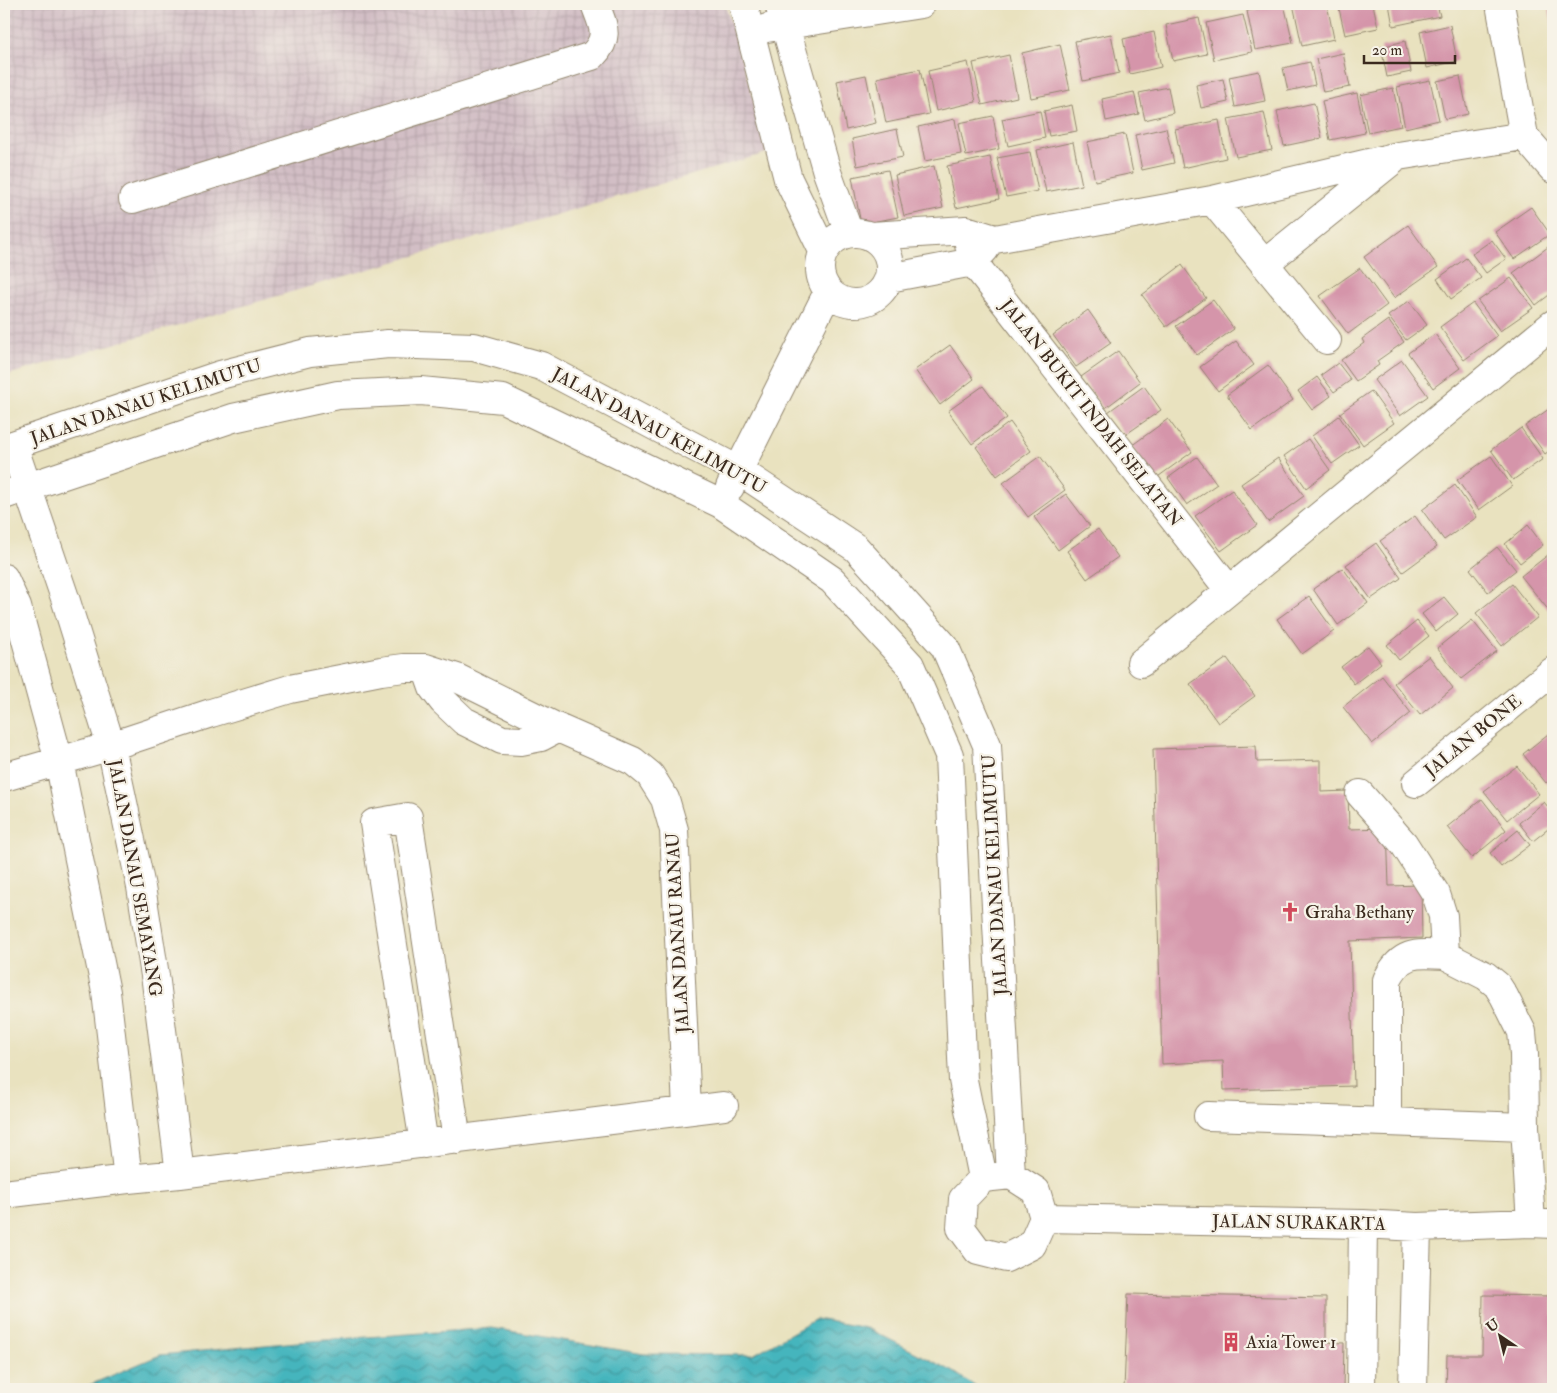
<svg xmlns="http://www.w3.org/2000/svg" width="1557" height="1393" viewBox="0 0 1557 1393" font-family="'IM FELL Double Pica',serif">
  <defs>
    <pattern id="industrial-grid" width="8" height="8" patternUnits="userSpaceOnUse" patternTransform="scale(1.25)"><rect width="8" height="8" fill="#d2bec5"/><path d="M0 4h8M4 0v8" fill="none" stroke="#b5a3a9"/></pattern>
    <pattern id="water-waves" width="16" height="10" patternUnits="userSpaceOnUse" patternTransform="scale(1.25)"><rect width="16" height="10" fill="#45b5bd"/><path d="M0 5q4-4 8 0t8 0" fill="none" stroke="#3b9399"/></pattern>
  </defs>
  <rect width="100%" height="100%" fill="#f7f3e8"/>
  <filter id="ink" filterUnits="userSpaceOnUse"><feTurbulence type="fractalNoise" baseFrequency=".02" numOctaves="2"/><feDisplacementMap in="SourceGraphic" scale="10" xChannelSelector="R" yChannelSelector="G"/><feConvolveMatrix kernelMatrix="1 2 1 2 8 2 1 2 1" color-interpolation-filters="sRGB"/></filter>
  <filter id="wash" filterUnits="userSpaceOnUse"><feTurbulence type="fractalNoise" baseFrequency=".0096" numOctaves="4" result="noise"/><feDisplacementMap in="SourceGraphic" scale="20" xChannelSelector="R" yChannelSelector="G"/><feGaussianBlur stdDeviation="1.12" result="paint"/><feColorMatrix in="noise" values="0 0 0 0 0 0 0 0 0 0 0 0 0 0 0 0 0 1.4 0 .05"/><feComposite in="paint" operator="in"/></filter>
  <g filter="url(#wash)">
    <rect width="100%" height="100%" fill="#e9e2bf"/>
    <path fill="url(#industrial-grid)" d="M4,4H725L770,152L4,376Z"/>
    <path fill="url(#water-waves)" stroke="#40706e" d="M816,1319L867,1328L954,1372L979,1389H80L160,1355L297,1342L492,1328L644,1354L753,1355Z"/>
    <g id="blocks">
      <path fill="#d595aa" d="M1282,4H1284L1293,43L1255,50L1247,11Z
        M1293,4H1327L1334,39L1302,46Z
        M1338,4H1373L1378,28L1345,35Z
        M1389,4H1437L1440,16L1393,26Z
        M1548,4H1553V25H1552Z
        M1243,15L1252,52L1214,60L1206,23Z
        M1199,18L1207,54L1173,61L1166,25Z
        M1450,25L1457,61L1427,68L1420,32Z
        M1154,32L1161,67L1130,74L1123,39Z
        M1111,34L1119,73L1083,81L1075,41Z
        M1405,41L1411,72L1387,77L1381,47Z
        M1060,44L1070,90L1031,98L1022,53Z
        M1343,53L1350,87L1323,92L1316,59Z
        M1009,55L1017,97L982,105L973,63Z
        M968,62L976,102L936,111L928,71Z
        M1310,62L1315,85L1288,91L1283,68Z
        M920,69L929,114L886,123L877,78Z
        M1259,71L1265,101L1235,107L1229,77Z
        M866,75L876,123L846,130L837,81Z
        M1460,76L1468,114L1445,119L1437,81Z
        M1223,79L1228,102L1201,108L1196,85Z
        M1430,80L1439,120L1405,128L1397,87Z
        M1168,87L1173,113L1145,120L1139,93Z
        M1393,88L1401,126L1368,133L1360,95Z
        M1134,92L1139,114L1106,121L1102,99Z
        M1357,93L1365,133L1330,140L1322,101Z
        M1314,103L1322,138L1284,146L1277,111Z
        M1072,105L1077,131L1049,136L1044,111Z
        M1040,111L1045,138L1008,146L1002,119Z
        M1264,112L1272,150L1236,157L1228,119Z
        M993,116L999,149L966,156L959,123Z
        M955,119L961,154L925,161L918,127Z
        M1219,120L1226,158L1183,168L1175,129Z
        M1166,128L1174,163L1142,170L1135,135Z
        M897,129L903,157L857,166L852,139Z
        M1125,134L1133,173L1095,181L1087,142Z
        M1073,142L1082,185L1046,192L1037,150Z
        M1030,152L1038,191L1006,197L997,158Z
        M990,157L999,199L956,208L947,166Z
        M934,166L943,208L904,216L895,175Z
        M888,170L898,217L861,224L852,177Z
        M1531,207L1550,234L1514,259L1495,232Z
        M1408,225L1438,267L1394,298L1364,257Z
        M1492,240L1506,259L1486,273L1472,254Z
        M1548,247L1553,254V292L1536,305L1513,273Z
        M1466,258L1481,278L1451,299L1437,279Z
        M1182,265L1206,298L1166,327L1142,295Z
        M1360,268L1387,305L1348,334L1320,296Z
        M1511,278L1533,308L1500,331L1478,301Z
        M1213,300L1234,329L1197,355L1176,326Z
        M1409,301L1427,325L1406,340L1388,316Z
        M1473,303L1497,336L1464,360L1440,327Z
        M1088,310L1111,343L1076,367L1053,335Z
        M1388,320L1404,342L1377,361L1379,365L1356,381L1341,360L1364,343L1362,339Z
        M1435,334L1460,368L1433,388L1408,353Z
        M1236,341L1254,365L1218,391L1200,367Z
        M950,345L974,379L940,405L915,370Z
        M1118,351L1140,382L1104,409L1081,377Z
        M1402,360L1428,396L1400,416L1374,380Z
        M1338,363L1351,380L1334,392L1321,375Z
        M1268,365L1293,400L1252,430L1227,395Z
        M1317,377L1331,396L1312,410L1298,391Z
        M983,386L1007,418L972,444L948,411Z
        M1144,386L1161,410L1125,435L1108,412Z
        M1371,391L1394,423L1363,445L1340,413Z
        M1553,406V448L1545,454L1525,426Z
        M1339,416L1359,445L1332,464L1312,436Z
        M1168,419L1192,452L1155,479L1131,446Z
        M1010,422L1031,451L997,476L976,447Z
        M1521,428L1543,459L1513,480L1491,450Z
        M1308,439L1330,470L1306,488L1284,456Z
        M1040,456L1065,490L1028,517L1003,483Z
        M1491,456L1512,486L1479,510L1457,480Z
        M1197,457L1217,484L1187,505L1168,478Z
        M1278,458L1304,496L1268,522L1241,484Z
        M1455,485L1477,517L1444,540L1422,510Z
        M1232,490L1257,525L1221,551L1195,516Z
        M1066,494L1090,526L1058,550L1034,517Z
        M1415,516L1437,547L1403,572L1380,541Z
        M1528,525L1543,545L1520,563L1505,544Z
        M1098,529L1118,557L1087,579L1067,551Z
        M1376,543L1401,578L1371,599L1346,565Z
        M1497,547L1516,570L1488,592L1470,569Z
        M1553,551V610L1550,612L1521,576Z
        M1343,568L1368,603L1338,625L1313,589Z
        M1512,584L1538,617L1502,646L1476,613Z
        M1309,596L1334,631L1302,654L1277,619Z
        M1444,597L1458,614L1436,632L1422,614Z
        M1472,620L1497,651L1461,679L1437,648Z
        M1417,621L1429,636L1399,660L1387,645Z
        M1368,646L1381,663L1354,684L1341,667Z
        M1429,656L1453,688L1420,715L1394,683Z
        M1227,658L1255,696L1218,723L1190,684Z
        M1382,676L1411,713L1372,744L1343,707Z
        M1553,730V777L1546,783L1523,754Z
        M1256,746L1257,762L1321,760V792L1348,791L1349,829L1387,828L1389,886L1421,885L1422,938L1350,941L1354,1086L1224,1090L1223,1061L1162,1064L1153,749Z
        M1517,766L1539,794L1507,820L1484,791Z
        M1482,799L1506,830L1472,858L1447,827Z
        M1544,802L1553,813V825L1533,841L1519,823Z
        M1518,830L1530,845L1501,867L1490,853Z
        M1128,1294L1326,1298V1342L1344,1343L1343,1389H1124Z
        M1483,1295L1553,1296V1389H1446L1447,1355H1482Z"/>
    </g>
  </g>
  <g filter="url(#ink)">
    <use href="#blocks" fill-opacity="0" stroke="#92866e" stroke-width="1"/>
    <g fill="none" stroke-linecap="round" stroke-linejoin="round">
      <defs>
        <path id="minor" d="M743,4L788,179L823,251
          M779,4L827,172L849,233
          M1500,4L1524,136L1553,169
          M767,28L921,4
          M133,199L592,56C611,37 603,26 595,4
          M1212,200L1327,340
          M966,230L973,262L1229,590
          M820 268a35 35 0 1 1 70 0a35 35 0 1 1-70 0Z
          M871,236L966,230L995,239L1212,200L1398,156L1524,136
          M1264,264L1393,160
          M889,278L973,262L985,249
          M13,445L65,598L111,746L141,887L156,982L180,1174
          M4,448L220,375L310,352L388,344L474,347L541,366L738,470L856,548L945,647L987,745L1011,1175
          M730,487L828,292
          M4,495L233,418L338,395L421,391L503,399L721,504L832,580L910,665L949,755L963,1080L983,1178
          M4,578L17,607L59,761L106,992L128,1179
          M1141,663L1553,324
          M426,668L433,688L443,701L464,721L502,740L521,741L541,737L558,728
          M4,777L111,746L211,713L290,689L381,671L404,668H426L457,678L558,728L633,761L650,775L665,799L674,830L687,1110
          M1416,783L1553,671
          M1360,794L1404,844L1436,894L1443,916L1445,955L1486,976L1497,985L1504,996L1522,1032L1524,1054L1525,1127L1531,1223
          M1208,1116L1387,1122V980C1401,951 1416,953 1445,955
          M1387,1122L1525,1127
          M424,1144L374,823L408,817L457,1140
          M1011,1175L1036,1191L1044,1218L1032,1245L1006,1258L978,1251L961,1228L963,1199L983,1178Z
          M4,1194L128,1179L180,1174L724,1106
          M1044,1218L1363,1224L1417,1227L1531,1223L1553,1224
          M1361,1389L1363,1224
          M1413,1389L1417,1227"/>
      </defs>
      <use href="#minor" stroke="#92866e" stroke-width="30"/>
      <use href="#minor" stroke="#fff" stroke-width="28"/>
    </g>
  </g>
  <defs>
    <symbol id="church-bare" viewBox="-9 -9 18 18"><path d="M-1.2-6h2.4v3.5h3.3v2.4h-3.3V6h-2.4V-.1h-3.3v-2.4h3.3Z" fill="#d1495b" stroke="#f7f3e8" stroke-width="2.5" paint-order="stroke"/></symbol>
    <symbol id="building-bare" viewBox="-9 -9 18 18"><path d="M-4-6H4V6H1V3H-1V6H-4ZM-2.5-4.3h1.7v1.8h-1.7ZM.8-4.3h1.7v1.8H.8ZM-2.5-1h1.7V.8h-1.7ZM.8-1h1.7V.8H.8Z" fill="#d1495b" stroke="#f7f3e8" stroke-width="2.5" paint-order="stroke"/></symbol>
  </defs>
  <g fill-rule="evenodd">
    <use href="#church-bare" x="1276" y="898" width="28" height="28"/>
    <use href="#building-bare" x="1217" y="1328" width="28" height="28"/>
  </g>
  <g text-anchor="middle" dominant-baseline="central" stroke-width="4.5" stroke-linejoin="round" paint-order="stroke">
    <g font-size="18" fill="#3b2a1e" stroke="#f7f3e8">
      <text transform="translate(146 402) rotate(-18)">JALAN DANAU KELIMUTU</text>
      <text transform="translate(1091 413) rotate(52)">JALAN BUKIT INDAH SELATAN</text>
      <text transform="translate(659 431) rotate(29)">JALAN DANAU KELIMUTU</text>
      <text transform="translate(1473 736) rotate(-39)">JALAN BONE</text>
      <text transform="translate(995 875) rotate(-93)">JALAN DANAU KELIMUTU</text>
      <text transform="translate(135 878) rotate(80)">JALAN DANAU SEMAYANG</text>
      <text transform="translate(678 933) rotate(-93)">JALAN DANAU RANAU</text>
      <text transform="translate(1299 1223) rotate(1)">JALAN SURAKARTA</text>
    </g>
    <g font-size="18" fill="#3b2a1e" stroke="#f7f3e8" text-anchor="start">
      <text x="1305" y="912">Graha Bethany</text>
      <text x="1246" y="1342">Axia Tower 1</text>
    </g>
  </g>
  <rect width="1557" height="1393" fill="none" stroke="#f7f3e8" stroke-width="20"/>
  <g transform="translate(1500 1336) rotate(325)" stroke="#f7f3e8" stroke-width="4" paint-order="stroke">
  <path d="M0-4L9 19L0 12L-9 19Z" fill="#3b2a1e"/>
  <text y="-8" font-size="14" font-weight="bold" text-anchor="middle" fill="#3b2a1e">U</text>
  </g>
  <path d="M1364 55v8h91v-8" fill="none" stroke="#3b2a1e" stroke-width="2.5"/>
  <text x="1372" y="55" font-size="15" fill="#3b2a1e" stroke="#f7f3e8" stroke-width="4" paint-order="stroke">20 m</text>
</svg>
